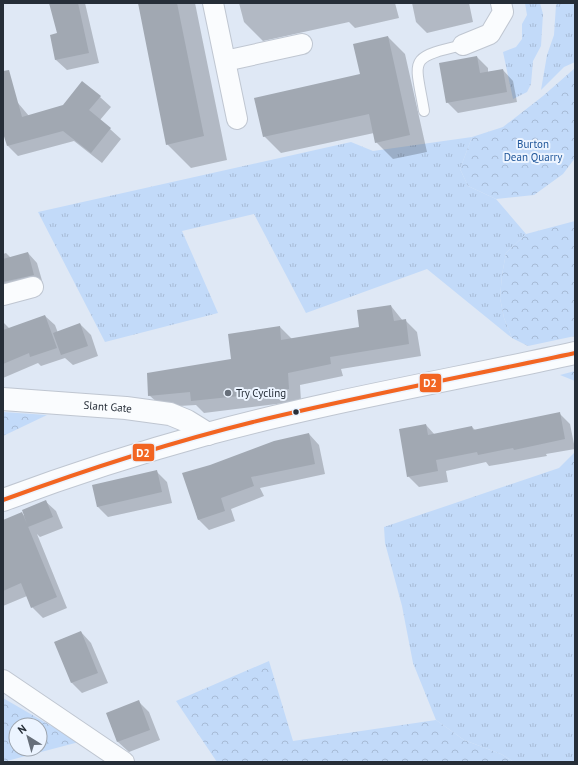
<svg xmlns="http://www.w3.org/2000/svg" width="578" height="765" viewBox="0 0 578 765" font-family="'PT Sans',sans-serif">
  <defs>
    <pattern id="grass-tufts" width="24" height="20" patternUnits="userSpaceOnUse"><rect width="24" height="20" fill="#c2daf9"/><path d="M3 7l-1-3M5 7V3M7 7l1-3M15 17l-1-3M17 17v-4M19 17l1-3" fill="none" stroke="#a7bbd6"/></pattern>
    <pattern id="forest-crowns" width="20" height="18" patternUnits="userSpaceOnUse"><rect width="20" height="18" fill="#c2daf9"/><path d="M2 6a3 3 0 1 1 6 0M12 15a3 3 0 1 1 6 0" fill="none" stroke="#a7bbd6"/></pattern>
  </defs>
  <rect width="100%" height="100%" fill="#dfe8f5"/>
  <path fill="url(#grass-tufts)" d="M525,3H540L543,14L541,46L533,61L531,84L527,92L513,99L503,52L516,47L522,39V24L527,15Z
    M558,3H575V62L564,67L541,90L547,55L554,35L556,5Z
    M472,137L460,169L468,186L496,199L526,234L506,253L502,275L500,298L504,318L512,338L427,269L306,313L254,214L182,231L218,313L105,342L38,212L351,142L373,151Z
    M559,468H575V762H514L501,754L464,740L436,720L413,663L402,606L385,543L384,527Z"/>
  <path fill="url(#forest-crowns)" fill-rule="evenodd" d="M575,68V158L563,174L534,195L496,199L468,186L460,169L472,137L503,127L543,96Z
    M575,221V336L528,346L512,338L504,318L500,298L502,275L506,253L526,234Z
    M575,371V381L560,375Z
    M3,412L47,415L3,436Z
    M575,452V468H559Z
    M269,661L293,741L436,720L464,740L501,754L514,762H217L176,701Z
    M3,698L79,742L3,762ZM16,725H40V749H16Z"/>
  <path fill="#0003" d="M50,3H85L99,63L67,70L56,60L58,34Z
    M139,3H195L227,160L191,168L167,144Z
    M239,3H395L399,18L355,28L349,22L263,41L244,22Z
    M412,3H469L473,22L427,33L416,22Z
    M388,37L405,54L427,152L393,159L376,142L374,133L281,153L264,136L361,75Z
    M477,57L488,68V72L503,70L513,81L517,102L458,113L447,102Z
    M100,97L111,107L100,120L121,139L102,163L74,141L18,156L8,146L3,129V107L18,103L29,116Z
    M6,253L11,258L28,253L37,263L43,284L3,294V254Z
    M391,306L403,321L405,320L417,332L421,356L341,369L343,376L300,385L301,401L204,413L196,405L162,407L149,395L232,360L280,327L292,339L360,328Z
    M45,316L55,325L58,333L80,324L91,335L98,356L73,365L65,358L41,366L38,363L3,378V322L10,329Z
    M559,413L570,424L575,449L546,454L547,456L489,466L486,462L446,471L448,482L419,487L408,476L426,425L435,435L472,427L476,431Z
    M309,434L319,445L325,474L260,488L264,496L231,509L235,521L209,530L198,519L184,474Z
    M157,472L167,482L172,503L108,517L97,506Z
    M45,501L56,511L63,528L40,537L37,534L67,608L43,618L32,607L27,596L3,606V521L22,514L26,517Z
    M81,632L91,643L108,683L82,693L72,683L55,642Z
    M139,702L149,712L160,740L129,752L118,742L107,714Z"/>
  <path fill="#a1a8b2" d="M49,3H78L89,53L55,60L50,35L57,33Z
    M138,3H177L204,136L166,145Z
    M388,36L410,135L375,143L369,114L263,137L254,98L360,74L353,44Z
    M477,56L480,73L503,69L507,92L446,103L439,63Z
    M9,70L22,117L63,105L82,81L101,96L89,110L111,128L91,153L63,131L7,146L3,133V71Z
    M28,252L34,275L3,282V259Z
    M391,305L394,321L406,319L409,344L330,357L331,364L288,373L289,389L249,395L191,401L190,392L148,396L147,373L231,359L228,334L280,326L281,340L359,327L357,310Z
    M45,315L57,348L30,357L29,353L3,364V330Z
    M80,323L88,346L61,355L53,333Z
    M560,412L565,439L514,450L513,448L478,455L477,452L436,460L438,471L407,477L399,429L426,424L428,435L472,426L473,430Z
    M309,433L315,464L251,477L254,486L221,498L225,511L198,520L182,473L210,465L274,441Z
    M157,470L162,492L97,507L92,485Z
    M46,500L53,517L28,527L22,510Z
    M22,512L57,597L31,608L21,583L3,591V520Z
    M81,631L98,673L71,683L54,642Z
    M139,700L150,730L117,742L106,713Z"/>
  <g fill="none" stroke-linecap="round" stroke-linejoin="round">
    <defs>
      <path id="service" d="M424,111C415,58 407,58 463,45"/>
      <path id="minor" d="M213,3L237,119
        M463,45L490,34L503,12L501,3
        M225,61L302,44
        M3,295L33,287
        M3,680L124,762"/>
      <g id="tertiary">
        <path id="s1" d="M3,399L126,408L170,414L187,421L208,434"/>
      </g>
      <path id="secondary" d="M3,500C70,475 138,453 207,434C328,401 452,380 575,353"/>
    </defs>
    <use href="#service" stroke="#bfc6d1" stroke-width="12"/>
    <use href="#minor" stroke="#bfc6d1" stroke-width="22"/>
    <use href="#tertiary" stroke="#bfc6d1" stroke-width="24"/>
    <use href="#secondary" stroke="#bfc6d1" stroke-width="24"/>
    <use href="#service" stroke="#fafcfe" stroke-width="10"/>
    <use href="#minor" stroke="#fafcfe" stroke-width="20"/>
    <use href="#tertiary" stroke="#fafcfe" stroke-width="22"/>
    <use href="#secondary" stroke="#fafcfe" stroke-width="22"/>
    <defs>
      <path id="bus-1" d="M3,500C85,470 168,443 253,422C360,396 468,376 575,353"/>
    </defs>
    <use href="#bus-1" stroke="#ecf4ff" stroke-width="7"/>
    <use href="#bus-1" stroke="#f26522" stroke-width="4"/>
  </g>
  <circle fill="#676f7a" stroke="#ecf4ff" stroke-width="1.5" cx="228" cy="393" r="4"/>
  <circle fill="#262e38" stroke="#ecf4ff" stroke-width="1.5" cx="296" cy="412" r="3.5"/>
  <g text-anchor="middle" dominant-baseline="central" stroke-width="4" stroke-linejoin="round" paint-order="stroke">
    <g font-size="11" fill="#1f569a" stroke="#ecf4ff">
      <text x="533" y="144">Burton<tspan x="533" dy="13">Dean Quarry</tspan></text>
    </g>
    <g font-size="11" fill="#262e38" stroke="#ecf4ff" text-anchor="start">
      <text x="236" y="393">Try Cycling</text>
    </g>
    <g font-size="11" fill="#262e38" stroke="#ecf4ff">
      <text stroke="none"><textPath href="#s1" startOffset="105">Slant Gate</textPath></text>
    </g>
  </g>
  <g stroke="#ecf4ff" stroke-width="1.5">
    <rect x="419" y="373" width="23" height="20" rx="4" fill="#f26522"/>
    <rect x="132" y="443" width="23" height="19" rx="4" fill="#f26522"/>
  </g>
  <g font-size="11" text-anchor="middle" font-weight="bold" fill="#fff">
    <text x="430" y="387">D2</text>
    <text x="143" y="457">D2</text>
  </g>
  <rect width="578" height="765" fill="none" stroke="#262e38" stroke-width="8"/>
  <g transform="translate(28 737) rotate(323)"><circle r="19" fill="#ecf4ff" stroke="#9da5af"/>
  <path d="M0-3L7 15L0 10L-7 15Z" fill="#676f7a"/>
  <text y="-6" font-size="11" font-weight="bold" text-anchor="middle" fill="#262e38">N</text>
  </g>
</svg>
